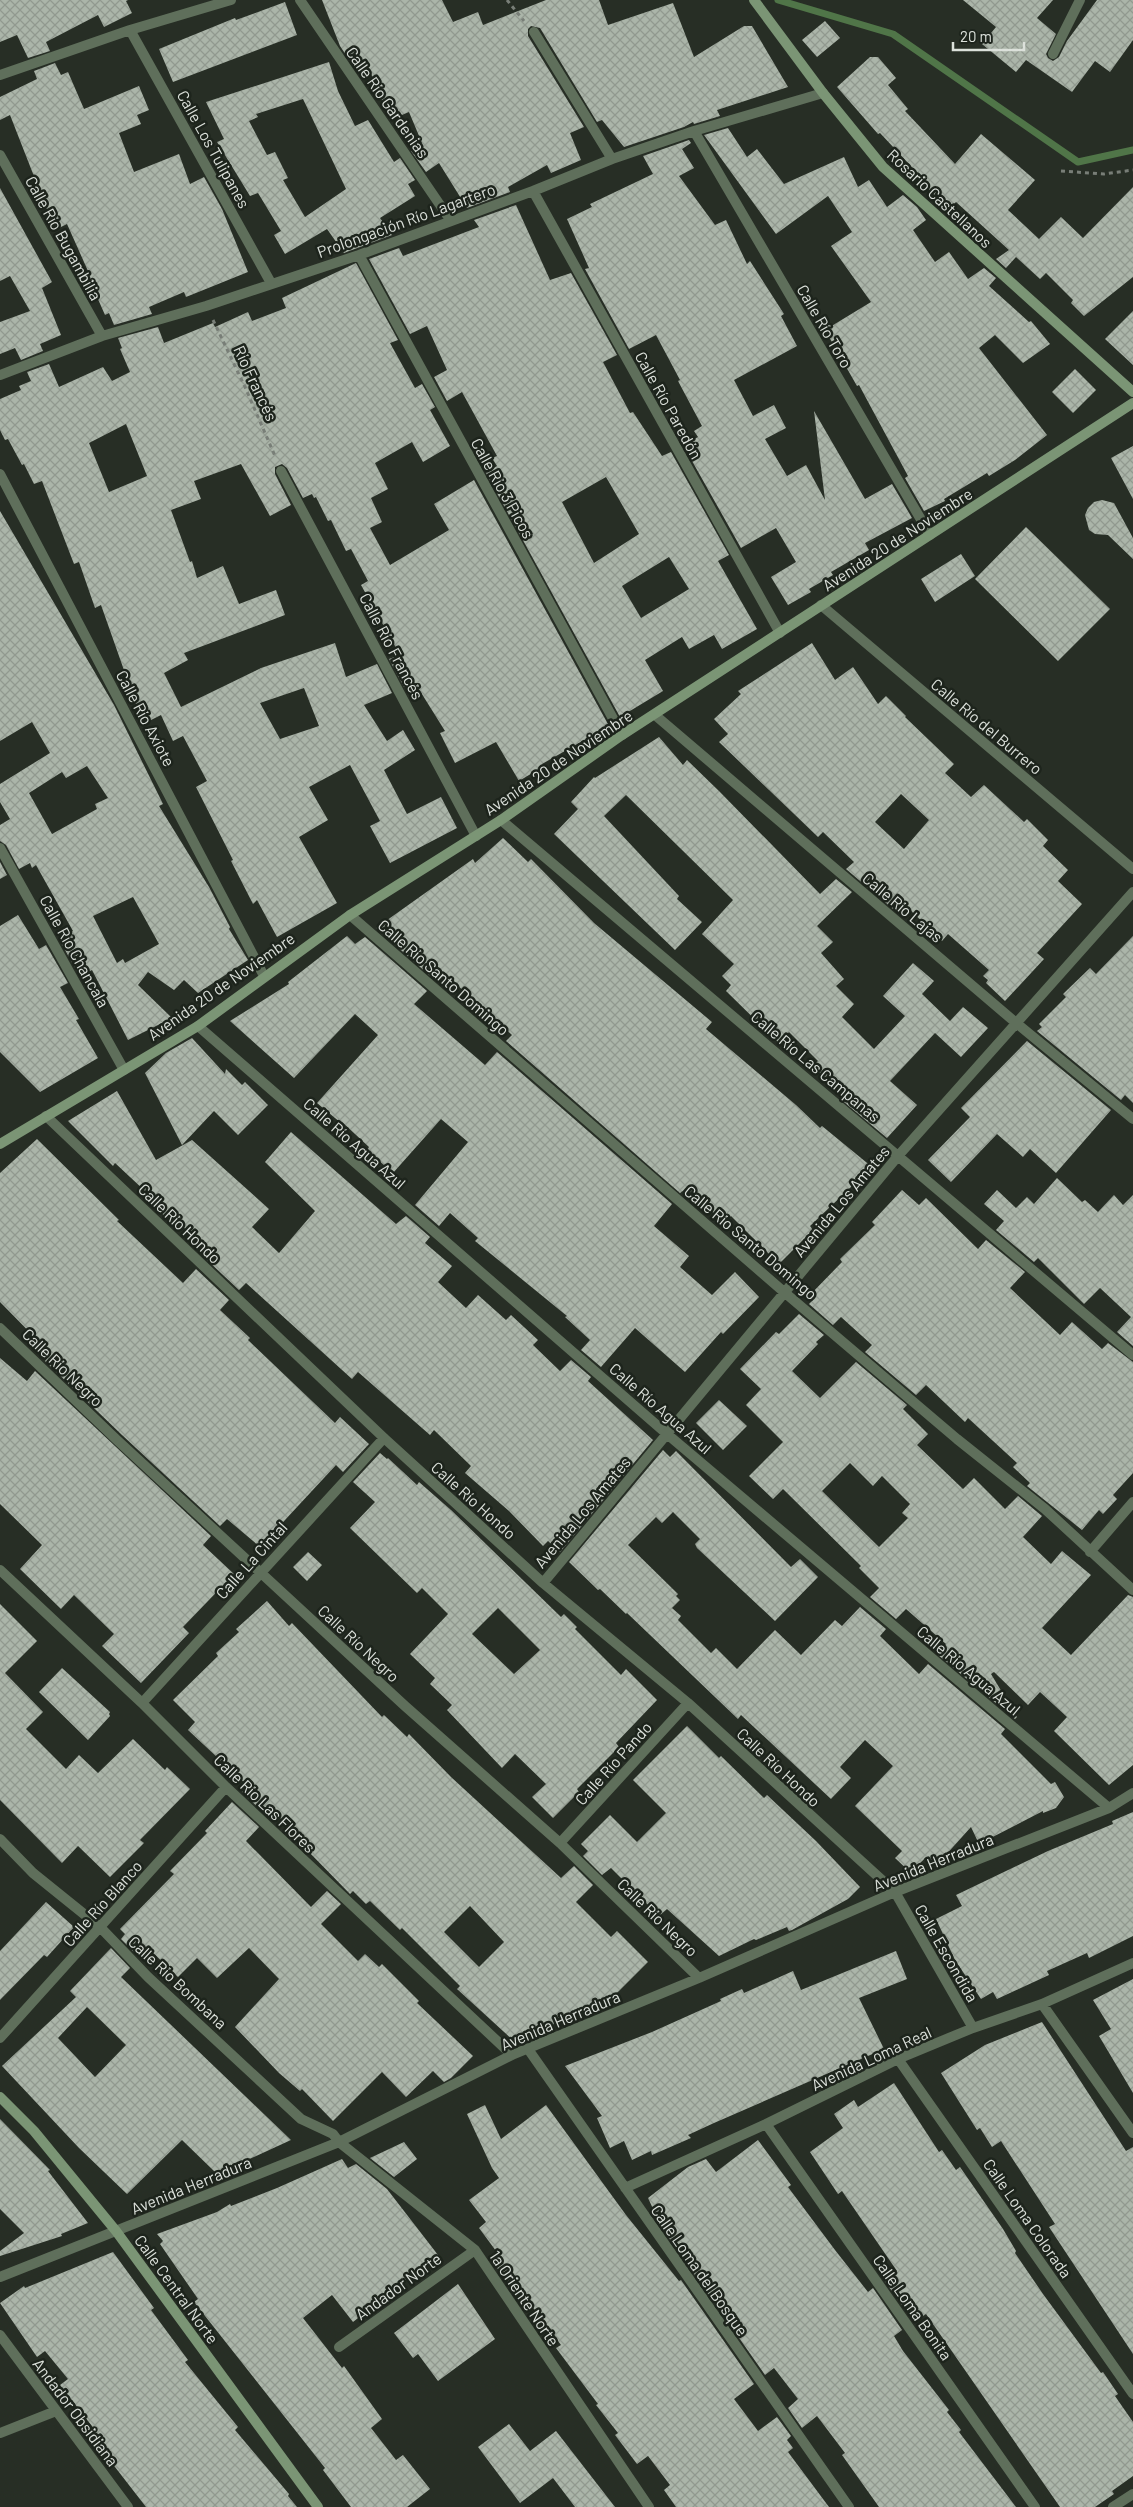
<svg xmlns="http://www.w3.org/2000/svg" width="1133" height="2507" viewBox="0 0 1133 2507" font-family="Barlow,sans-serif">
  <defs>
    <pattern id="building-cross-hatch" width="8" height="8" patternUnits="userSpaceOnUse" patternTransform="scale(1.25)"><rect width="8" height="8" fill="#abb5a9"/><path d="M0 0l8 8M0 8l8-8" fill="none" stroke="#91998f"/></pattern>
  </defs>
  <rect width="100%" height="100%" fill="#272e25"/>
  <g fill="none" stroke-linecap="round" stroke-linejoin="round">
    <path stroke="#507548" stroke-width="7" d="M778,0L893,34L1078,162L1133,150"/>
  </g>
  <path fill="url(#building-cross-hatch)" fill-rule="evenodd" d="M0,0H128L126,1L132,13L104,27L98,15L46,42L50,51L28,58L17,35L0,42Z
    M322,0H442L453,22L478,12L483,25L546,0H599L608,25L673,3L694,57L744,26H752L788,87L717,110L720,116L694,124L693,122L684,127L624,147L602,120L597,122L540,28L531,26L528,29V36L584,127L570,133L581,160L551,173L547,165L508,187L510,192L467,208L439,163L426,172L411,151L422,143L409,112L390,120L365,59L352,64L340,46Z
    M963,0H1053L1037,18L1056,34L1046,54L1048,58L1053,61L1059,57L1067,41L1097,0H1133V40L1110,72L1095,61L1072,92L1026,60L1016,72L982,44L996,27Z
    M285,2L297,35L173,82L159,49L235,18L236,20Z
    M825,21L840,38L817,57L802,40Z
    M870,57H878L896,78L888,85L908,109L905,111L955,164L981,134L1035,180L1008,210L1039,239L1061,217L1083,238L1133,187V277L1084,316L1071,303L1073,300L1046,273L1040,279L1016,257L1006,268L996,259L1009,250L956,202L949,209L921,182L924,180L880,133L878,134L837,87Z
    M329,62L338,91L355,126L368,120L394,162L400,158L415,180L408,184L415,196L380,218L392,235L344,253L327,229L285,254L274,235L281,231L258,193L250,196L217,142L224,139L206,102ZM303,99L346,189L305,217L283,180L288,178L275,152L267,155L249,121L258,117L256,114Z
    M55,63L61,75L68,72L84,109L139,86L149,110L137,115L141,124L119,133L134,172L179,154L190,184L204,177L222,209L248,272L186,297L184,292L149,307L152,314L114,325L109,313L105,315L86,272L88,271L67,224L55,230L10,115L0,120V97L37,79L34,71Z
    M728,128L747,157L757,149L784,184L844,157L858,187L869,180L887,207L903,195L917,207L926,220L913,230L935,262L949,252L968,279L984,268L996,278L989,286L1029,322L1031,321L1050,344L1023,363L995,335L979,348L1047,435L1015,460L989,476L987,473L944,499L945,501L924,511L905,478L908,476L859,385L857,386L825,330L871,302L831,246L852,232L828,196L776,234L704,135Z
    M689,140L691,143L682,149L694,168L679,176L715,225L726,220L747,264L750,261L784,314L781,316L797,346L734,380L753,416L774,405L786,428L765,439L787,476L806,465L825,500L814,411L865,499L892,484L912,518L865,543L869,550L831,572L833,575L809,589L811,592L788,605L771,577L796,562L776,528L741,548L683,445L698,437L694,431L702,426L678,381L680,380L656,335L629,349L585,269L589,268L567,219L592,207L590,204L653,174L643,156Z
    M0,188L52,282L42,288L61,335L40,344L43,351L21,360L15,348L0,354V322L30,311L10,276L0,281Z
    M516,205L550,280L571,273L617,355L603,362L630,413L633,412L662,456L671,452L729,555L718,561L757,629L722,649L714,635L689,649L682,637L645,660L663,691L620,717L486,473L497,466L492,458L497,456L462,392L447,401L434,377L447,370L427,326L410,334L369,259L399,248L403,256L479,227L474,220ZM606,477L639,534L594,563L562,502ZM669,557L689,589L641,618L622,586Z
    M356,263L398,340L390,343L415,388L422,384L435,407L430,410L450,446L423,462L412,442L375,463L388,489L371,498L382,522L370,528L390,565L449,530L434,504L474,480L609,726L542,764L544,766L519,781L496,742L455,763L440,733L445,731L415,683L404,687L389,659L400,655L361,585L368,581L351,549L346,551L331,520L328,521L316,497L314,498L312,494L303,498L287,468L282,464L275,467V474L291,505L270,516L241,464L194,481L201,499L171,510L190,562L192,561L197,578L223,566L239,604L276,590L285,615L184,653L188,660L164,673L181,707L261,668L335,643L346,677L377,664L392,693L364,705L387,741L403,730L415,750L384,770L407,814L441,797L457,828L390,863L370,826L380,821L350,765L309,787L328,820L299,837L337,903L277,937L257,900L253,904L231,861L233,860L196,787L207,781L183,736L173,741L161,715L143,724L101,605L95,608L79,562L74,564L42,481L34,484L24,464L22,465L8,439L5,440L0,430V399L21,390L19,386L31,381L27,372L49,364L59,387L103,367L112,381L130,372L120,349L122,348L118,338L158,327L164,343L213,323L215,327L248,312L252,321L286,308L282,298ZM126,424L147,476L109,492L89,443ZM304,688L319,726L280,739L260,703Z
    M1133,311V365L1105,339Z
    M1075,369L1096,390L1073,413L1052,392Z
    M1133,446V499L1111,458Z
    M1102,500L1114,503L1133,538V559L1108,535L1095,534L1089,530L1085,515L1088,508L1094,502Z
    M0,511L114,705L163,804L159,806L209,887L230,927L229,929L248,960L198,993L184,980L174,990L148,972L138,985L172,1018L128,1040L92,970L80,977L59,939L73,931L36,865L32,868L30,863L19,869L6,845L0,841V825L10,819L0,802V784L50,753L32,722L0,741ZM87,766L108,798L95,804L97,809L52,834L29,793L62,772L66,778ZM133,897L159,944L125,963L123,959L117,963L93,916Z
    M1026,527L1110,609L1058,661L975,579Z
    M961,554L975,576L935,602L921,579Z
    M812,643L835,680L853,667L878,704L886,696L906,716L905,717L954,764L945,773L971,797L984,785L1024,822L1027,819L1048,840L1043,846L1068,870L1058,881L1082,904L1037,953L1044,959L1005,1001L986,983L988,980L983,976L989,970L948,934L942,941L906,906L899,914L846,869L854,862L823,832L818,837L719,742L728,734L714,719L741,694L738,691ZM901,794L929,820L904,849L875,822Z
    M659,737L683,765L687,760L719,791L820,894L836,879L852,892L817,926L833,942L821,953L844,979L836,986L854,1004L842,1017L874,1049L905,1016L883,996L913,963L934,981L922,994L950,1021L963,1007L988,1028L961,1057L935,1033L890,1081L917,1105L887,1138L844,1102L847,1099L813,1066L818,1061L789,1032L779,1043L726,991L731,985L722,976L734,964L702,934L733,900L626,795L604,816L679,896L677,899L702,922L675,950L554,834L578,809L571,802L594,777L595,778Z
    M503,838L528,862L531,859L594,923L712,1022L706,1029L796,1105L820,1128L822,1126L872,1167L810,1226L813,1230L779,1264L731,1216L724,1223L687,1188L680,1193L506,1041L512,1035L444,973L436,981L376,928L473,859L475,863Z
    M0,862L7,875L0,879Z
    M18,915L39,949L46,945L68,983L60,987L79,1019L76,1020L98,1058L40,1092L0,1052V926Z
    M347,936L355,944L365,937L427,991L414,1004L485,1065L497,1052L672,1204L654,1226L689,1256L680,1267L712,1295L735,1272L759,1297L723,1334L721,1332L685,1372L635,1328L601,1367L581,1350L590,1340L565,1317L567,1316L475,1241L478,1238L450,1213L439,1226L415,1205L468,1142L441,1119L393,1173L367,1150L369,1147L342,1122L341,1123L317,1103L378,1035L355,1014L294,1078L230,1021L289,984L288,982Z
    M1133,936V1103L1125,1095L1121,1100L1037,1031L1042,1027L1039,1024L1066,997L1063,994L1090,968L1096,974Z
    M192,1038L225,1074L226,1069L242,1085L245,1082L268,1105L238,1135L214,1111L182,1145L145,1073L166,1053Z
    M1027,1041L1111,1110L1056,1173L1030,1149L1023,1157L997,1134L951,1182L928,1160L970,1117L961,1108Z
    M117,1091L156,1160L192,1140L269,1209L252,1227L279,1253L315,1211L265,1162L291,1132L396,1224L406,1216L430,1237L425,1243L452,1266L438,1282L466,1308L478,1295L506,1320L511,1315L538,1340L533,1345L560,1371L571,1360L591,1377L588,1381L653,1440L560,1552L548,1541L543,1546L509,1511L465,1473L471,1466L434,1430L430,1435L358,1372L352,1379L246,1283L239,1290L206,1259L212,1253L170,1215L167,1218L141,1195L145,1191L115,1163L113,1166L68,1121Z
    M37,1139L119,1220L117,1221L183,1283L196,1269L229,1300L220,1310L250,1338L248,1340L335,1423L340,1417L369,1444L343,1472L336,1465L260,1547L227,1519L220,1526L122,1435L45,1361L51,1354L0,1302V1173Z
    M1057,1178L1082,1202L1085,1200L1098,1212L1114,1195L1123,1205L1133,1195V1346L1117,1332L1131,1317L1100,1288L1084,1304L1038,1258L1034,1262L996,1230L1004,1221L984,1204L997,1190L1016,1208L1027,1197L1034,1204Z
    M902,1190L919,1205L926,1198L978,1249L986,1240L1025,1272L1010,1288L1060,1335L1072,1322L1102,1349L1108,1343L1133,1362V1473L1113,1495L1117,1499L1103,1514L1099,1510L1082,1530L1027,1486L1030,1483L1013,1467L1017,1463L968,1418L965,1422L926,1385L916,1395L865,1352L872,1345L841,1317L833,1325L809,1304L813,1300L809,1296L842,1262L840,1259L875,1225L872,1222Z
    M799,1314L824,1335L816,1342L818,1344L792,1371L820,1398L856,1362L907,1405L903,1409L928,1434L917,1445L963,1489L974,1478L1005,1509L1018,1496L1042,1516L1023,1537L1051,1564L1062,1551L1091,1575L1042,1628L1071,1655L1128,1595L1133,1597V1765L1109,1785L1054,1731L1067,1717L1040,1692L1028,1705L994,1672L991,1674L1017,1717L1015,1719L937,1654L946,1644L906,1609L896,1619L870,1597L879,1588L859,1568L861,1566L783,1489L773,1499L749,1476L783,1442L746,1405L761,1389L740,1369L776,1332L779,1334ZM850,1463L873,1486L882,1476L910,1504L902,1513L908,1518L879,1547L822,1491Z
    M0,1358L27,1381L35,1371L211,1536L203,1545L234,1574L183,1627L189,1633L141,1683L102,1646L114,1634L74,1595L61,1609L20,1569L42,1545L0,1504Z
    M719,1400L747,1426L723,1450L696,1423Z
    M663,1450L670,1457L676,1451L791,1567L800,1559L818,1577L775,1621L697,1548L695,1544L700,1539L673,1512L662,1523L656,1517L628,1545L678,1594L676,1596L680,1600L672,1608L681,1616L678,1620L711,1653L716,1648L737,1669L775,1630L801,1655L835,1620L842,1626L860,1607L886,1629L880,1636L919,1674L928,1664L1005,1729L1001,1734L1051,1784L1055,1782L1064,1797L1056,1808L1043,1813V1811L979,1844L971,1827L935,1867L925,1858L911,1873L895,1858L902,1851L855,1806L893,1766L865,1740L840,1767L851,1778L831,1799L741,1715L738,1719L627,1613L626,1614L600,1589L598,1590L569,1562Z
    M380,1453L387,1459L388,1458L417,1485L419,1482L451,1510L561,1617L564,1614L577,1627L575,1629L621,1675L626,1669L657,1700L616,1743L619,1747L577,1789L579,1792L553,1818L532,1797L546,1784L515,1754L502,1768L447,1710L452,1705L430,1684L435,1678L410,1654L448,1614L422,1588L417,1593L350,1528L375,1502L353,1482ZM498,1608L540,1650L514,1674L472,1634Z
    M308,1552L322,1565L307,1581L293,1567Z
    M267,1601L289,1626L292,1623L382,1717L384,1715L407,1737L409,1734L451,1777L561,1878L574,1866L593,1885L576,1902L611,1937L617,1931L648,1962L597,2013L594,2014L586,2006L568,2024L565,2026L558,2019L544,2035L537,2037L528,2029L515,2042L457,1989L460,1986L402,1928L400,1930L370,1901L366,1904L353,1891L350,1894L306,1849L309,1846L274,1812L269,1818L242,1792L248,1786L188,1730L195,1722L173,1700L218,1656L216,1653L239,1632L236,1629ZM470,1906L504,1942L479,1967L444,1932Z
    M0,1604L37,1641L5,1673L43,1712L26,1729L66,1769L79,1755L98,1773L133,1739L165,1770L167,1767L190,1789L140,1840L144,1843L110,1877L78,1846L62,1863L0,1800Z
    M62,1668L110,1712L109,1714L110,1716L88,1740L39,1692Z
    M687,1726L719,1758L721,1756L764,1798L767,1795L816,1841L860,1887L848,1899L792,1930L789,1931L787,1927L756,1940L754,1939L719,1956L667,1909L659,1916L611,1868L602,1875L583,1856L588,1851L581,1844L610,1815L637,1842L666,1813L633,1780Z
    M232,1802L259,1827L246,1841L311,1907L327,1891L341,1904L321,1924L358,1961L365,1954L379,1967L382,1964L419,2001L417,2003L473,2056L451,2078L444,2082L433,2071L406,2097L382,2072L333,2121L302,2089L300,2091L279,2073L235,2027L279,1979L249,1948L217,1978L197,1958L178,1977L149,1949L140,1958L121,1939L125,1934L120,1929L174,1874L170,1871L207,1833L205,1831Z
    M1133,1812V1936L1089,1958L1087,1953L1047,1971L1049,1975L997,1999L993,1992L981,1999L955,1960L936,1919L962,1906L956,1895L1048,1851L1113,1824L1112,1821Z
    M46,1902L74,1927L47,1957L44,1955L0,2000V1951Z
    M111,1948L130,1968L121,1977L291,2140L221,2172H215L182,2140L127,2194L79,2148L2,2066L76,1997L70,1991ZM87,2007L126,2045L95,2077L58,2038Z
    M896,1951L907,1979L859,1998L884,2049L714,2123L688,2135L691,2138L652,2155L651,2151L632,2160L624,2141L610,2148L597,2118L602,2116L565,2066L652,2032L721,2001L720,1999L742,1989L744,1993L793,1971L801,1990Z
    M1133,1979V2093L1099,2036L1111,2029L1093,2000Z
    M1042,2022L1126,2151L1133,2147V2354L1049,2227L1055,2224L1001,2141L992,2147L980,2128L977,2130L941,2073L985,2045Z
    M894,2083L939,2152L942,2150L956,2170L960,2167L1003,2229L1016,2251L1015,2253L1043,2294L1101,2373L1103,2372L1118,2394L1115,2396L1133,2422V2476L1112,2491L1114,2494L1095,2507H1060L926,2314L914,2322L884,2280L897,2271L842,2191L838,2194L810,2152L843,2128L834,2114L854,2100L858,2107Z
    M485,2105L501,2139L546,2105L626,2215L679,2281L681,2280L754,2384L734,2399L758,2431L777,2417L791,2436L787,2440L793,2448L788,2452L829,2507H676L664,2490L670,2485L648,2456L637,2464L615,2435L618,2433L596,2405L598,2404L556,2348L561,2345L519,2289L515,2292L492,2261L499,2255L479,2228L486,2222L469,2200L499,2178L492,2168L467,2114Z
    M0,2119L50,2170L48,2171L88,2223L61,2234L62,2236L0,2256V2251L24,2233L0,2209Z
    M758,2140L791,2185L788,2187L835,2250L868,2292L873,2288L902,2330L894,2336L903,2351L949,2410L947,2412L961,2430L959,2432L1016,2507H879L842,2455L845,2453L817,2416L802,2428L788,2408L798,2399L774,2368L765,2375L662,2228L648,2198L688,2167L706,2159L716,2172Z
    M404,2142L417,2159L394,2177L370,2158Z
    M342,2159L348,2168L356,2164L387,2189L438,2255L353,2322L332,2295L303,2318L342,2368L344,2366L382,2419L371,2428L396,2460L403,2455L430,2489L407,2507H351L323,2470L325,2468L194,2302L198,2299L160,2244L163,2241L157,2234L217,2212L230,2204L231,2206L277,2188Z
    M113,2252L154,2308L151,2310L188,2360L185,2362L238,2427L235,2430L289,2494L288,2496L297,2507H146L108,2458L110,2456L92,2433L95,2430L60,2385L68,2379L45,2351L37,2357L0,2303L24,2286L25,2288Z
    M458,2284L495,2339L438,2381L418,2354L413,2358L394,2333Z
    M509,2424L530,2451L556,2431L615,2507H575L553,2478L520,2503L478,2447Z"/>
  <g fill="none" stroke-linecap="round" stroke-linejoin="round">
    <path stroke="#787e77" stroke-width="3" stroke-dasharray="4 4" stroke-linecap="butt" d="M507,0L524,21
      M1061,171L1104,174L1133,170
      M213,320L245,387L275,456"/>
    <path stroke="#5f6f5b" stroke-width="10" d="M300,0L451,221
      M130,30L271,283
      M534,32L612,159
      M1053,54L1080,0
      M0,75L130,30L231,0
      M694,131L930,535
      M0,155L102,336
      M533,191L780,633
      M359,255L622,735
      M0,375L102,336L206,306L359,255L533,191L612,159L694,131L823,93
      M281,471L476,836
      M0,474L264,976
      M821,605L1133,869
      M655,715L1015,1022L1133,1119
      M501,820L1133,1355
      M0,848L124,1070
      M350,915L784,1292L957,1439L1045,1509L1133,1590
      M198,1026L667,1434L1109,1808
      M46,1116L384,1438L543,1583L688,1703L895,1892L973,2028
      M0,1328L117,1440L405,1706L560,1843L699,1978
      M1090,1552L1133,1502
      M0,1570L142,1703L226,1787L512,2055
      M543,1583L898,1156L1133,892
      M142,1703L384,1438
      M0,1839L33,1873L100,1927L148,1977L301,2119L333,2134L339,2142L475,2250L649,2507
      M560,1843L688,1703
      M1042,2004L1133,2133
      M0,2038L226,1787
      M528,2049L849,2507
      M898,2059L1133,2394
      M766,2124L1035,2507
      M625,2188L766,2124L898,2059L973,2028L1042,2004L1133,1963
      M0,2277L339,2142L512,2055L699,1978L895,1892L1109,1808L1133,1793
      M0,2335L128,2507
      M339,2347L475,2250
      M0,2433L56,2411
      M1113,2507L1133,2494"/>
    <path stroke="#7b9575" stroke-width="10" d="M754,0L823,93L883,167L1133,392
      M0,1144L198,1026L350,915L501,820L622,735L1133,403
      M0,2097L34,2131L116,2231L318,2507"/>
  </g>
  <g text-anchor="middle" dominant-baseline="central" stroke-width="5" stroke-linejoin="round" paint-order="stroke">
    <g font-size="16" fill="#dce1db" stroke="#1d241c">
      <text transform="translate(388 102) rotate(55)">Calle Río Gardenias</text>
      <text transform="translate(214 149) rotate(61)">Calle Los Tulipanes</text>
      <text transform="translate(940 198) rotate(43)">Rosario Castellanos</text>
      <text transform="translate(406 220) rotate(-20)">Prolongación Río Lagartero</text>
      <text transform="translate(64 238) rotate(61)">Calle Río Bugambilia</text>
      <text transform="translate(825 326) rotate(60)">Calle Río Toro</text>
      <text transform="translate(256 383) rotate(65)">Río Francés</text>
      <text transform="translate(669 405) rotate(61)">Calle Río Paredón</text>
      <text transform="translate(503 488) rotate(61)">Calle Río 3 Picos</text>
      <text transform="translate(897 539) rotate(-33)">Avenida 20 de Noviembre</text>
      <text transform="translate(392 646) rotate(62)">Calle Río Francés</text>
      <text transform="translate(146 718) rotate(62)">Calle Río Axiote</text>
      <text transform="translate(987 726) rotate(40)">Calle Río del Burrero</text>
      <text transform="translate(558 762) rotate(-34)">Avenida 20 de Noviembre</text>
      <text transform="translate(903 907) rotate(40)">Calle Río Lajas</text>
      <text transform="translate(75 951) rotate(61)">Calle Río Chancala</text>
      <text transform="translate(444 977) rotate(41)">Calle Río Santo Domingo</text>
      <text transform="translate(221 986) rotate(-35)">Avenida 20 de Noviembre</text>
      <text transform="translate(816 1066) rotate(40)">Calle Río Las Campanas</text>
      <text transform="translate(355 1143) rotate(41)">Calle Río Agua Azul</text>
      <text transform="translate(841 1201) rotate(-50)">Avenida Los Amates</text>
      <text transform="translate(180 1223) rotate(44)">Calle Río Hondo</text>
      <text transform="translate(751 1242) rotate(40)">Calle Río Santo Domingo</text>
      <text transform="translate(63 1367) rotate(44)">Calle Río Negro</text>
      <text transform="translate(661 1408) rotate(41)">Calle Río Agua Azul</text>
      <text transform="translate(474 1500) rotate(42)">Calle Río Hondo</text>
      <text transform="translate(582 1512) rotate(-50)">Avenida Los Amates</text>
      <text transform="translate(251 1560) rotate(-48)">Calle La Cintal</text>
      <text transform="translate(359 1643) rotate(43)">Calle Río Negro</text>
      <text transform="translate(969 1670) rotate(40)">Calle Río Agua Azul</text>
      <text transform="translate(613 1763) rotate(-48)">Calle Río Pando</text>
      <text transform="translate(779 1767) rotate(43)">Calle Río Hondo</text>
      <text transform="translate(265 1803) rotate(44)">Calle Río Las Flores</text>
      <text transform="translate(933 1862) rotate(-22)">Avenida Herradura</text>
      <text transform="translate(102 1903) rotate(-48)">Calle Río Blanco</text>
      <text transform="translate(658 1917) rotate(44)">Calle Río Negro</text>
      <text transform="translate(947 1953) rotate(60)">Calle Escondida</text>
      <text transform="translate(178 1982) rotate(43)">Calle Río Bombana</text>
      <text transform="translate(560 2020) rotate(-23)">Avenida Herradura</text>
      <text transform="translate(871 2058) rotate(-25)">Avenida Loma Real</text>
      <text transform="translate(191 2185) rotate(-22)">Avenida Herradura</text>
      <text transform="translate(1028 2218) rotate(55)">Calle Loma Colorada</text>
      <text transform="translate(700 2270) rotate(55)">Calle Loma del Bosque</text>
      <text transform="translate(398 2286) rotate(-36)">Andador Norte</text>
      <text transform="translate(177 2289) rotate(54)">Calle Central Norte</text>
      <text transform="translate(525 2298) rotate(56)">1a Oriente Norte</text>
      <text transform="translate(913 2307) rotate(55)">Calle Loma Bonita</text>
      <text transform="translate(76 2412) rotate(53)">Andador Obsidiana</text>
    </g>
  </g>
  <path d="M953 42v8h71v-8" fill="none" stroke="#dce1db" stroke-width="2.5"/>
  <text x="960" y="42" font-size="15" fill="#dce1db" stroke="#1d241c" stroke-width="4" paint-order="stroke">20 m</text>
</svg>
